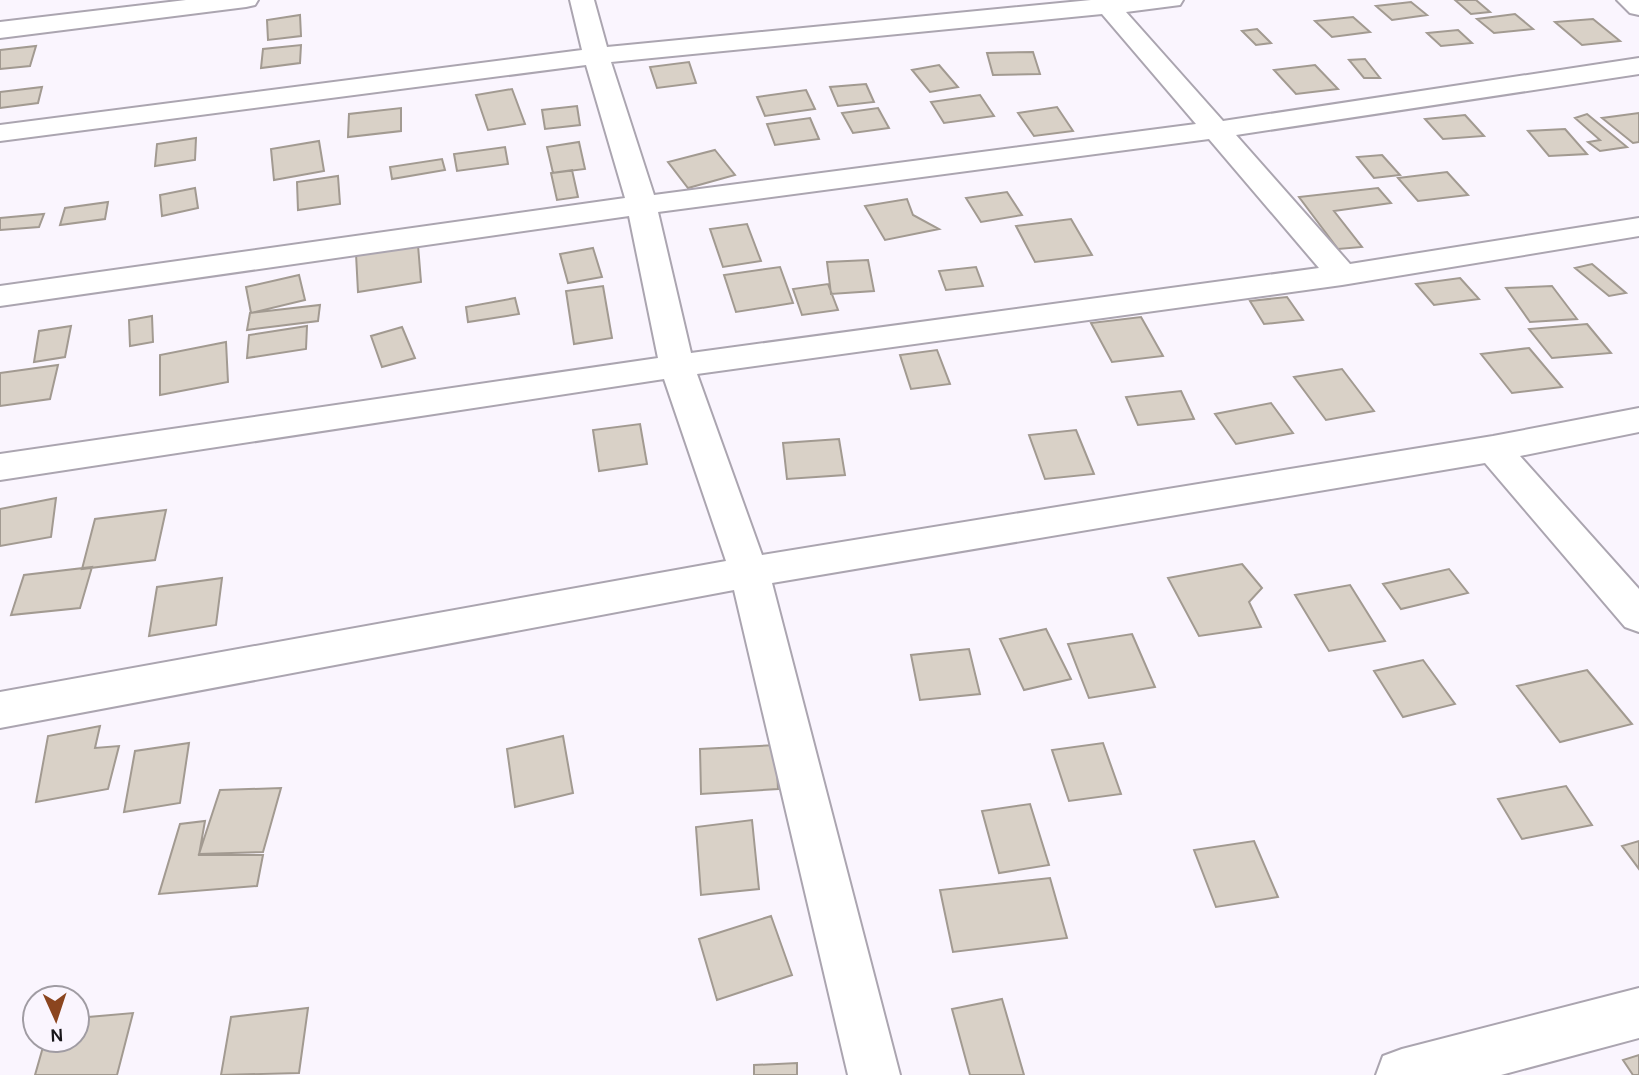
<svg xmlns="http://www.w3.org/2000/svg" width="1639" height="1075" viewBox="0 0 1639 1075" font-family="Karla,sans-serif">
  <rect width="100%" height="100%" fill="#faf5fe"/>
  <path fill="#d9d1c7" stroke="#a29a91" stroke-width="2" d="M1455,0H1476L1490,12L1471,14Z
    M1411,2L1427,15L1392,20L1376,6Z
    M1515,14L1533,29L1494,33L1477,19Z
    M300,15L301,36L268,40L267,20Z
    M1353,17L1370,32L1332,37L1315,21Z
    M1593,19L1620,41L1582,45L1555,22Z
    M1257,29L1271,43L1256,45L1242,31Z
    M1458,30L1472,43L1441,46L1427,33Z
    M301,45L300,63L261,68L263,49Z
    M36,46L30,66L0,69V50Z
    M1033,52L1040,74L993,75L987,53Z
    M1365,59L1380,78H1364L1349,60Z
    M689,62L696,83L657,88L650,67Z
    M939,65L958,87L930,92L912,70Z
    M1315,65L1338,89L1296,94L1274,70Z
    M866,84L874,102L838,106L830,87Z
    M42,87L38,103L0,108V92Z
    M512,89L525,124L488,130L476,95Z
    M806,90L815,109L765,116L757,97Z
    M980,95L994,116L944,123L931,102Z
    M577,106L580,125L545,129L542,110Z
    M1057,107L1073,131L1034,136L1018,113Z
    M401,108V131L348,137L349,114Z
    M878,108L889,128L853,133L842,113Z
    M1639,113V142L1633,143L1602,118Z
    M1587,114L1627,147L1600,151L1588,142L1600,140L1575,118Z
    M1465,115L1484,136L1443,139L1425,119Z
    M810,118L819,139L775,145L767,124Z
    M1565,129L1587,154L1549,156L1528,131Z
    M196,138L195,160L155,166L157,144Z
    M319,141L324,171L274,180L271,149Z
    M579,142L585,169L553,173L547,147Z
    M505,147L508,164L457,171L454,154Z
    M715,150L735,175L688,188L668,162Z
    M1382,155L1400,175L1374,178L1357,157Z
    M442,159L445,170L392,179L390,167Z
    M572,170L578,197L557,200L551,173Z
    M1447,172L1468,195L1418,201L1398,178Z
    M338,176L340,204L298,210L297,182Z
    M195,188L198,208L162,216L160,195Z
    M1378,188L1391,203L1334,211L1362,247L1338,249L1299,197Z
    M1007,192L1022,215L981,222L966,198Z
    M907,199L913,215L939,229L885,240L865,206Z
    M108,202L105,219L60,225L65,208Z
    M44,214L39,227L0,230V218Z
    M1071,219L1092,255L1035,262L1016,226Z
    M747,224L761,261L723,267L710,229Z
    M418,245L421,282L358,292L356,254Z
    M593,248L602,277L568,283L560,254Z
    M868,260L874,291L831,294L827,262Z
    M1592,264L1626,293L1609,296L1575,268Z
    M780,267L793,303L736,312L724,275Z
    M976,267L983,286L946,290L939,271Z
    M299,275L305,300L251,313L246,287Z
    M1460,278L1479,299L1434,305L1416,284Z
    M828,284L838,310L802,315L793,289Z
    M603,286L612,338L574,344L566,291Z
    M1552,286L1577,319L1530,322L1506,288Z
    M1287,297L1303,320L1264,324L1250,301Z
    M515,298L519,314L468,322L466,307Z
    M320,305L318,321L247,330L250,313Z
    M152,316L153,342L130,346L129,320Z
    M1141,317L1163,356L1112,362L1091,323Z
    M1587,324L1611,353L1552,358L1529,329Z
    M71,326L65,357L34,362L39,331Z
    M307,326L306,349L247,358L249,335Z
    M402,327L415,358L382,367L371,336Z
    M226,342L228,382L160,395V355Z
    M1529,348L1562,387L1512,393L1481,354Z
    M937,350L950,384L911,389L900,355Z
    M58,365L50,399L0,406V373Z
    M1342,369L1374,411L1326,420L1294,377Z
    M1181,391L1194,419L1138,425L1126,397Z
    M1271,403L1293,433L1236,444L1215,414Z
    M640,424L647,464L599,471L593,430Z
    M1076,430L1094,474L1045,479L1029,435Z
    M839,439L845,475L787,479L783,443Z
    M56,498L51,537L0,546V509Z
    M166,510L155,560L82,569L95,519Z
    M1242,564L1262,588L1249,602L1261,627L1199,636L1168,578Z
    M92,567L80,608L11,615L24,575Z
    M1449,569L1468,593L1401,609L1383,584Z
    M222,578L216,625L149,636L157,587Z
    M1350,585L1385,641L1329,651L1295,595Z
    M1046,629L1071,679L1024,690L1000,639Z
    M1132,634L1155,687L1089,698L1068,644Z
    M969,649L980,694L920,700L911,655Z
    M1423,660L1455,704L1403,717L1374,671Z
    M1587,670L1632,724L1560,742L1517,686Z
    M100,726L95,748L119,746L108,789L36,802L48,736Z
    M563,736L573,793L515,807L507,749Z
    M189,743L180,803L124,812L135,751Z
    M1103,743L1121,794L1069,801L1052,750Z
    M776,745L778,789L701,794L700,749Z
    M1566,786L1592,825L1522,839L1498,799Z
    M281,788L263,852L199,854L220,790Z
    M1030,804L1049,865L999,873L982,811Z
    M752,820L759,889L701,895L696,827Z
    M205,821L199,855H263L257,886L159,894L180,824Z
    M1254,841L1278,897L1216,907L1194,850Z
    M1639,841V869L1622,846Z
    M1050,878L1067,938L953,952L940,890Z
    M771,916L792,975L717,1000L699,939Z
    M1002,999L1024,1075H970L952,1009Z
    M308,1008L299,1073L221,1075L231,1017Z
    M133,1013L117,1075H35L45,1040H77V1018Z
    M1639,1055V1075H1633L1623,1060Z
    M797,1063V1075H754V1065Z"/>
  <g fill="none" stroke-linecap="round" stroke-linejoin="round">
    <defs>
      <path id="minor" d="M186,0H258L255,5L246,7L0,38V22Z
        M570,0H594L607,47L1091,0H1183L1180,5L1126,12L1223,121L1639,58V74L1236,135L1350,264L1639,218V236L1342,285L697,374L762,555L1493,436L1639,408V432L1520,456L1639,589V632L1625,627L1485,463L772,583L900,1075H848L734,590L0,728V692L726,561L664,379L0,480V454L658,358L629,216L0,306V286L625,198L586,65L0,141V125L582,50ZM1102,14L1196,124L654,195L611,62ZM1209,139L1319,268L691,353L658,212Z
        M1617,0H1639V15L1630,13Z
        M1639,988V1038L1501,1075H1376L1383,1056L1402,1049Z"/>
    </defs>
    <use href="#minor" stroke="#aba5b0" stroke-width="4"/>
    <use href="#minor" fill="#fff" fill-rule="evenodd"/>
  </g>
  <g transform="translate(56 1019) rotate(177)"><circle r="33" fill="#faf5fe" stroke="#a09ca3" stroke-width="2"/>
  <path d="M0-5L12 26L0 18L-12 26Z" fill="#8b451f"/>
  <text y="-10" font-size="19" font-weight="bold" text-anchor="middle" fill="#18161a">N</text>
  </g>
</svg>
